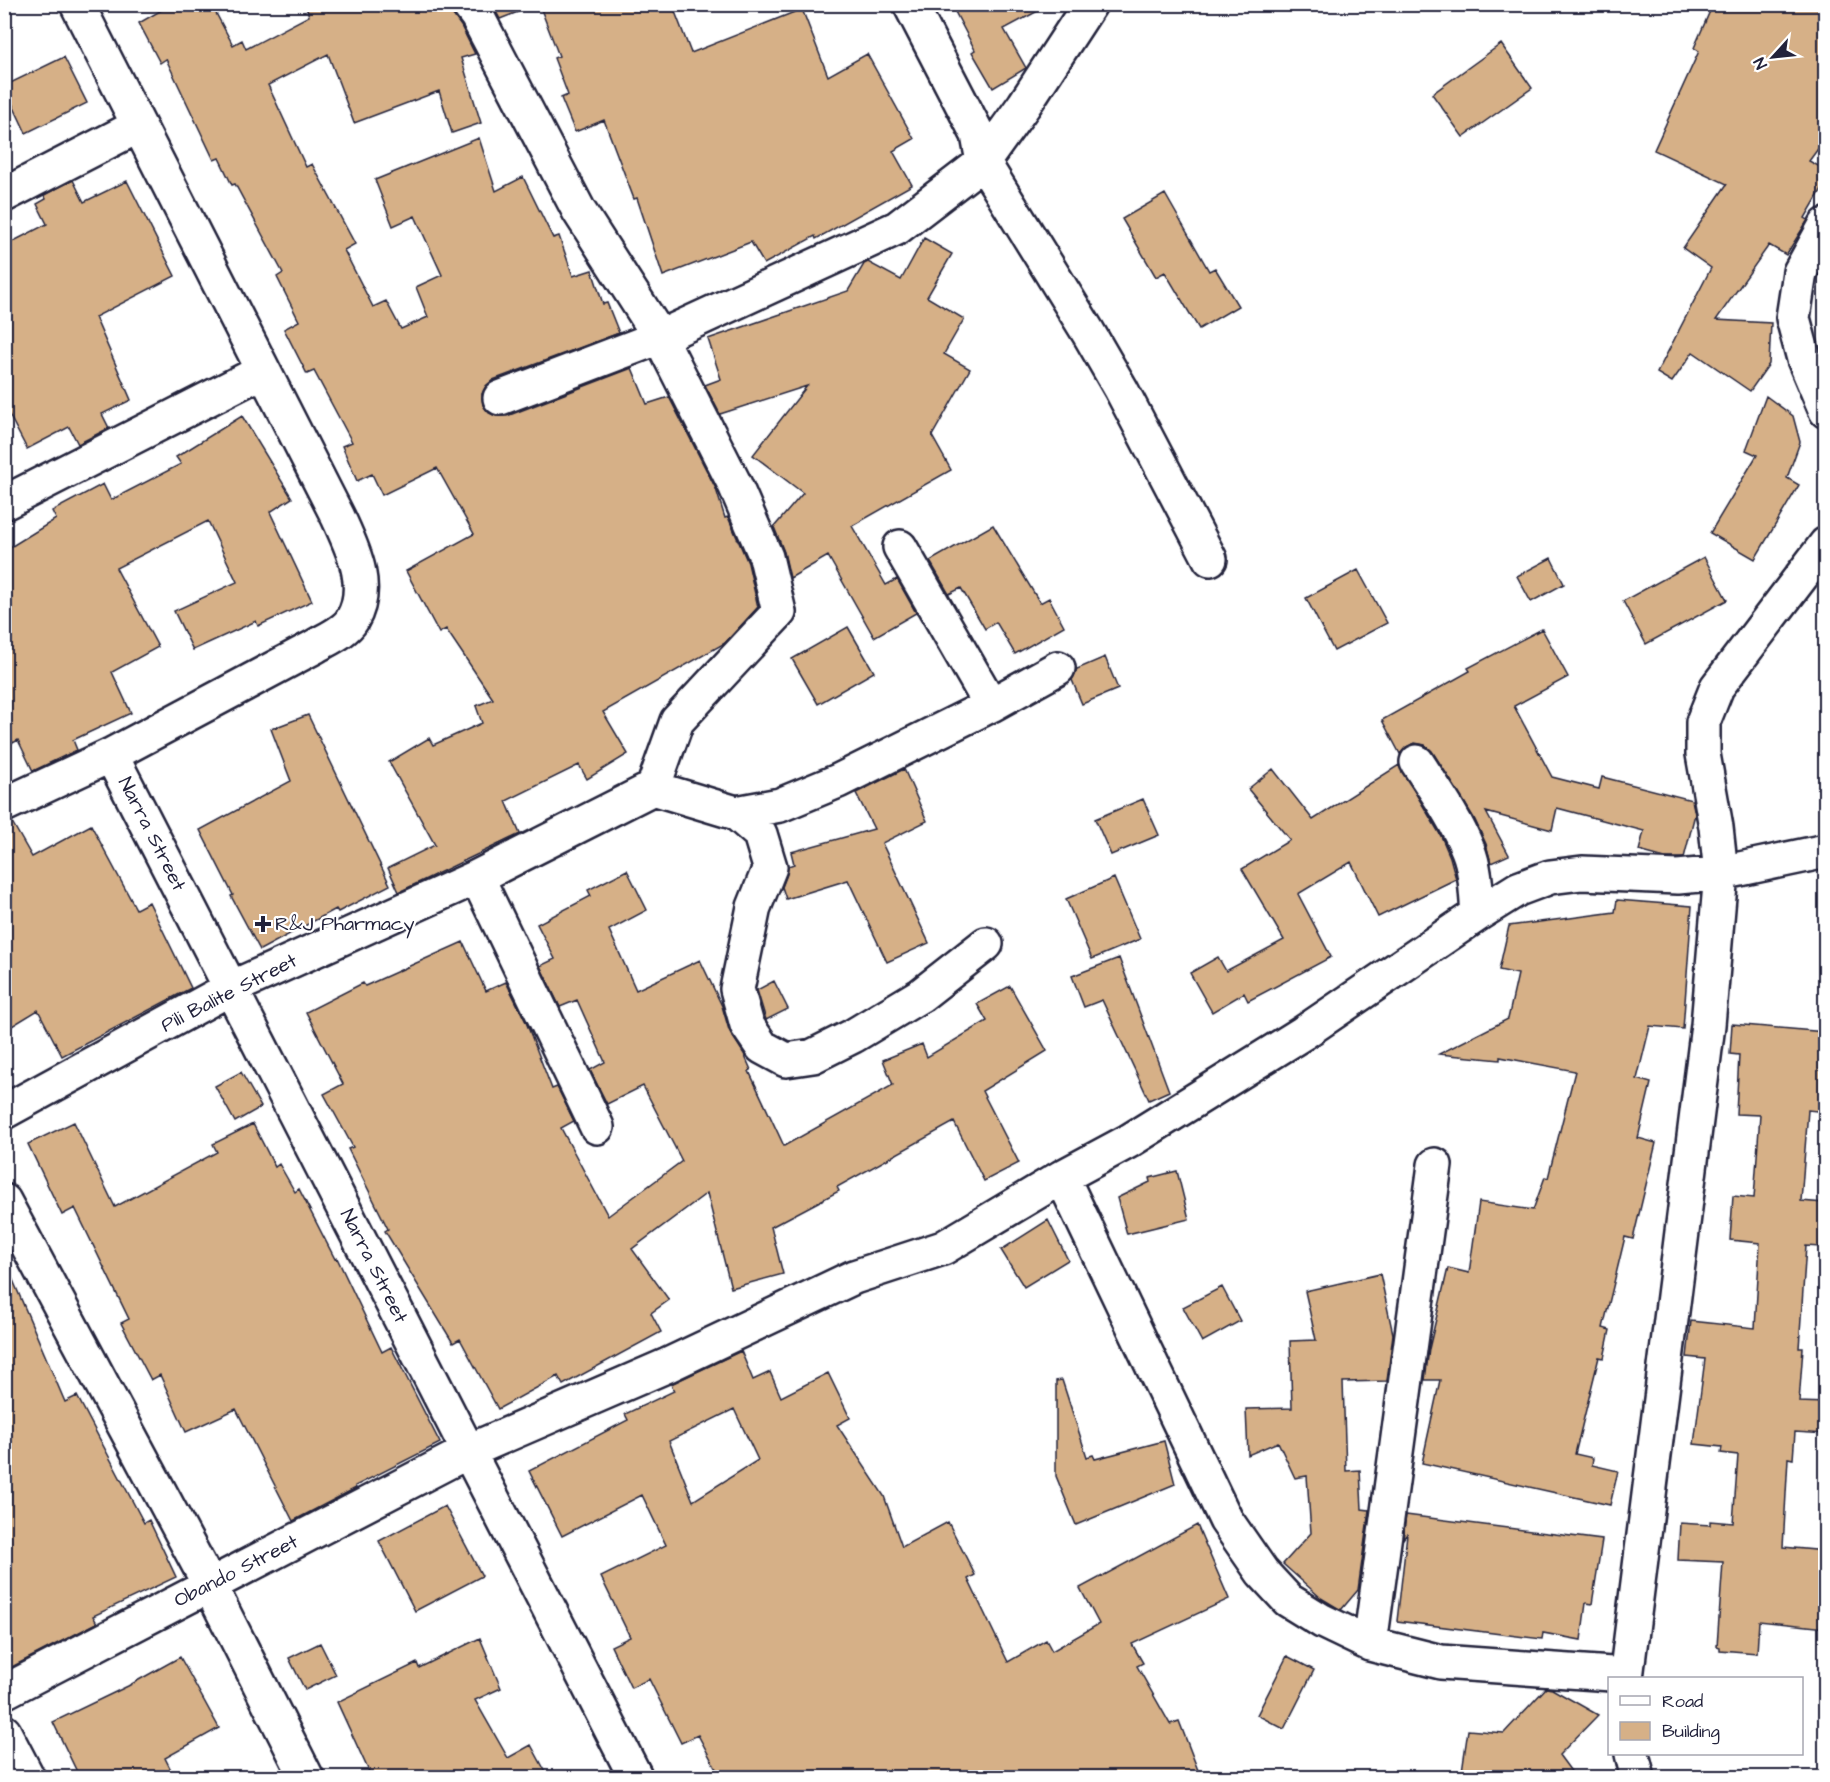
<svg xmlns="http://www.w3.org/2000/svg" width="1830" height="1782" viewBox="0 0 1830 1782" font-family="'Architects Daughter',sans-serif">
  <rect width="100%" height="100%" fill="#fff"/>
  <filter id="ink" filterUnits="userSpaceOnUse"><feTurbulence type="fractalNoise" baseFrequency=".0167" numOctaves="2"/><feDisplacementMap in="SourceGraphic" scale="12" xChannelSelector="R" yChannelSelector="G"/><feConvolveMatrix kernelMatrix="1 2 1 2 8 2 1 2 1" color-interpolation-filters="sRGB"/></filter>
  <g filter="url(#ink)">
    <path fill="#d6b087" stroke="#22223b" stroke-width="1.5" fill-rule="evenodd" d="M172,4H211L233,45L242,40L246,49L309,16L305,4H450L453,15L461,26L475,54L461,58L481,123L452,133L439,91L354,123L328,54L268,85L306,167L312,164L355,244L344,250L373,307L386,301L401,329L428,317L416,287L442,275L415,216L393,226L375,180L479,138L496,191L523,177L553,238L559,236L573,276L592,270L603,304L607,303L619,333L493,380L486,386L482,394L483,405L489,413L496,416H507L632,368L647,404L669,397L716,489L725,518L728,517L748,563L758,607L725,643L603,712L628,754L587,779L579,765L506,801L520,834L399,892L388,868L435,845L389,762L429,738L433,745L482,723L476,706L493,699L446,629L439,633L406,571L474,534L437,468L382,495L372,474L357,481L342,446L352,442L314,371L307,374L284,329L299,321L277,277L283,273L235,184L232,185L219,158L214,160L166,59L160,63L139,23Z
      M492,4H532L533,6L500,19Z
      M539,4H672L691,53L802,9L828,76L867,54L914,139L893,151L912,185L816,239L815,236L764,264L751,242L663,276L637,198L634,199L604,120L575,132L561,98L568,95L554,58L559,56Z
      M951,4H1051L1004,29L1026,68L993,88L972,52L975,50Z
      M1713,4H1826V138L1809,161L1826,170V182L1805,218L1808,220L1786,255L1769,245L1716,320L1771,323L1769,364L1750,391L1693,352L1672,382L1657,373L1711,268L1683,248L1727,184L1654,150L1699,51L1694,48Z
      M1501,44L1532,88L1463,137L1432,94Z
      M64,57L87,103L26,133L4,86Z
      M73,180L84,202L127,181L175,276L95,317L131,400L102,414L109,428L78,444L69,427L27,449L4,405V246L47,224L37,204L46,199L44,195Z
      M1165,194L1209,271L1215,268L1238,306L1199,329L1165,272L1156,277L1122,219Z
      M924,238L952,254L927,297L964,319L944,354L970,369L932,436L951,470L852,526L886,585L897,579L916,613L874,637L828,556L790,578L784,552L774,527L803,493L753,455L807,386L720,414L705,385L721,379L708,339L848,291L864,264L868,262L901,280Z
      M1766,396L1793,416L1800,442L1787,478L1799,485L1755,559L1710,533L1757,455L1746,450Z
      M242,416L292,498L270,512L312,601L258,626L256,621L193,650L174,611L237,582L208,521L116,568L158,647L112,672L131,713L73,740L77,750L33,771L18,740L13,743L4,727V551L56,519L52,511L103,484L111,500L181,464L176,457Z
      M993,525L1040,603L1049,598L1064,626L1015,654L996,622L985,629L961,588L949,594L930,561Z
      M1704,557L1727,600L1646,644L1623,601Z
      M1551,558L1564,584L1531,602L1517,576Z
      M1358,570L1387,623L1334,651L1306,598Z
      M848,627L874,672L818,704L792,659Z
      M1542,629L1568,677L1514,706L1552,777L1599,789L1602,777L1692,800L1695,814L1684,858H1665L1639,851L1644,831L1557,808L1552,830L1486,812L1509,855L1491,863L1486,844L1474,818L1432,751L1425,745L1415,743L1406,747L1400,754L1382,720L1470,671L1468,668Z
      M1105,657L1118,689L1082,704L1072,680L1077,669Z
      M308,715L390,885L338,912L336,909L260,950L231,896L233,895L200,830L291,781L271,729Z
      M1399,765L1441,836L1450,857L1456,879L1378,917L1351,862L1298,894L1331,957L1248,1001L1244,993L1212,1012L1190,973L1218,957L1226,971L1284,940L1242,869L1290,840L1248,789L1273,769L1313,820Z
      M904,769L927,821L882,843L929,943L887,962L848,880L786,899L782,887L787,874L788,866L794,864L791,852L874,829L856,793Z
      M1143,799L1159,835L1111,855L1095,819Z
      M12,822L32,857L91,825L136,909L149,902L191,988L62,1056L38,1010L4,1031V823Z
      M627,870L647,910L609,930L636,990L700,960L722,1006L729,1030L744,1054L751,1070L749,1071L784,1146L893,1085L883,1060L922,1044L927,1057L987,1021L977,1004L1010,986L1047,1051L982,1091L1019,1163L984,1181L954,1122L837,1187L839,1191L771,1227L783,1274L731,1288L707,1193L632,1249L669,1300L651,1313L661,1332L563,1385L558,1376L498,1409L460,1339L453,1343L385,1231L388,1229L348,1149L353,1147L324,1094L343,1084L306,1012L363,983L365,986L463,942L486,991L506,982L526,1022L552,1089L557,1087L574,1121L561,1128L608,1216L682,1161L643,1086L607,1104L590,1070L605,1062L577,1000L560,1007L540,966L555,959L537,924L591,896L588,890Z
      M1114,878L1140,939L1092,959L1066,899Z
      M1617,900L1692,906L1683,1029L1650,1026L1637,1079L1651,1083L1638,1138L1656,1143L1633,1239L1625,1237L1603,1328L1610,1330L1604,1358L1599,1357L1575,1454L1593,1458L1592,1465L1618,1471L1610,1505L1422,1463L1440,1380H1425L1429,1349L1448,1268L1469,1273L1479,1202L1533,1210L1545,1177L1548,1178L1575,1071L1500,1057V1060L1439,1054L1508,1019L1518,974L1499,970L1509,926L1615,912Z
      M1119,958L1169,1091L1149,1100L1102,1000L1084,1007L1072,976Z
      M774,981L788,1009L766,1020L757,990Z
      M1732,1024L1825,1032L1822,1073L1826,1074V1112L1808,1110L1801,1201L1824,1203L1820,1247L1806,1246L1799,1348H1803L1799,1402L1826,1403V1434L1795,1432L1793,1459L1788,1458L1783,1547L1826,1551V1628L1759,1621L1757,1653L1720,1650V1647L1717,1646L1723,1562L1678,1560L1680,1523L1710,1525V1521L1733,1523L1738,1455L1721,1453L1722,1447L1694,1444L1705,1359L1687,1357L1691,1321L1755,1328L1760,1243L1730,1240L1733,1196L1754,1198L1760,1115L1736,1114L1739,1055L1730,1054Z
      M241,1072L261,1107L235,1122L215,1086Z
      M74,1122L115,1207L217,1152L213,1144L253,1124L275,1167L279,1164L295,1192L299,1189L335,1259L337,1258L382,1352L391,1347L440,1443L355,1486L356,1488L293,1521L236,1409L186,1432L160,1375L151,1380L121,1323L129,1319L75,1208L62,1215L28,1144Z
      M1177,1171L1189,1219L1127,1234L1117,1198L1150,1182L1149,1178Z
      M1048,1220L1068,1260L1024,1287L1001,1250Z
      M4,1259L65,1402L77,1396L144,1523L149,1520L176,1577L93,1616L97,1623L4,1671Z
      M1380,1274L1393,1334L1387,1381L1343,1382L1346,1471L1360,1470L1362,1509L1369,1510L1358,1590L1341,1610L1321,1598L1283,1564L1311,1533L1307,1476L1295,1478L1278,1442L1248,1455L1246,1409L1292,1408L1290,1341L1316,1340L1305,1291Z
      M1222,1287L1240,1321L1202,1342L1183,1307Z
      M741,1351L753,1380L770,1372L781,1397L828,1373L850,1418L837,1425L884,1496L902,1547L948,1522L975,1575L968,1579L1008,1662L1046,1640L1052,1651L1099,1624L1080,1588L1197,1525L1229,1599L1132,1644L1143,1663L1137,1666L1170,1724L1179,1721L1201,1778H721L698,1735L681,1743L649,1679L631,1688L611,1646L630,1637L601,1577L666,1545L642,1495L562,1536L529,1471L628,1420L625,1414L674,1391L671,1384ZM734,1409L758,1460L693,1501L669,1441Z
      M1062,1380L1087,1457L1093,1455L1095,1459L1164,1441L1175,1484L1076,1525L1056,1476V1381Z
      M445,1506L482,1576L415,1611L379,1541Z
      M1406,1515L1602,1540L1592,1604L1586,1603L1581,1640L1543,1633L1542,1639L1397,1621L1407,1534L1403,1539Z
      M480,1638L501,1688L475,1700L508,1758L531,1745L549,1778H372L337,1702L417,1663L419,1668Z
      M320,1643L336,1675L305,1690L289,1658Z
      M1287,1656L1314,1670L1284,1729L1257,1715Z
      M180,1657L219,1728L165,1758L175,1778H80L53,1722L128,1686Z
      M1546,1688L1552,1689L1598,1715L1559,1755L1576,1778H1461L1468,1730L1504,1733Z"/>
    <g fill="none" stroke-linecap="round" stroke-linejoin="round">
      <defs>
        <path id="street" d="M468,4L477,16L579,211L660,337L735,485L766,557L779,612L677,721L653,788
          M910,4L978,135L983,162L1088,332L1121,389L1210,559
          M4,195L138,126
          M1826,225L1800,272L1793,318L1804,359L1826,411
          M500,398L660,337L897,228L983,162L1024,105L1090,4
          M4,503L263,371
          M900,547L991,705
          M111,755L636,1778
          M1417,762C1435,790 1456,819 1468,850C1476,870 1476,893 1478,914
          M653,788L736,813L760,834L770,867L754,907L737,989L747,1025L762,1047L786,1060L813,1056L853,1036L921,995L986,944
          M4,805L111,755L314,647C325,640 345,632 352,620C372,586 352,548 338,517L77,4
          M736,813L780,805L838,781L991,705L1058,668
          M477,877L597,1127
          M4,1112L231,988L477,877L653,788
          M1062,1177L1226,1520L1262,1572L1288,1600L1322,1621L1370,1644L1441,1662L1626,1675
          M4,1201L209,1584L307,1778
          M1370,1644L1435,1165
          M1626,1678L1708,1025L1721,873L1716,827L1703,754V722L1717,687L1826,544
          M4,1692L469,1451L668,1365L854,1277L943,1248L1062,1177L1129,1141L1303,1033L1478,914L1518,889L1550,877L1582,873L1678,877L1721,873L1826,851
          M1632,1754L1638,1778"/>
        <path id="secondary" d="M4,1732L28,1778"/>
      </defs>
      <use href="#street" stroke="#22223b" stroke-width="38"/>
      <use href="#secondary" stroke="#22223b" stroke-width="38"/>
      <use href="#street" stroke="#fff" stroke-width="33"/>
      <use href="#secondary" stroke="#fff" stroke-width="33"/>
    </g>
  </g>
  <path fill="#22223b" stroke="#fff" stroke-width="2" d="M260 915h6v6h6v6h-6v6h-6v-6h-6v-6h6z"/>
  <g text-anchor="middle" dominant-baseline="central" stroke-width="4.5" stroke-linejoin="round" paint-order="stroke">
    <g font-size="20" fill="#22223b" stroke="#fff">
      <text transform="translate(152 834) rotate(63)">Narra Street</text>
      <text transform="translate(229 993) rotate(-27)">Pili Balite Street</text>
      <text transform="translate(374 1266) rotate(63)">Narra Street</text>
      <text transform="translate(236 1571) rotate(-27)">Obando Street</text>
    </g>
    <g font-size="20" fill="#22223b" stroke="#fff" text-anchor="start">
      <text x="275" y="924">R&amp;J Pharmacy</text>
    </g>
  </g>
  <rect width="1830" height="1782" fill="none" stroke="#fff" stroke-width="24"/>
  <rect x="12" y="12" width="1806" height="1758" fill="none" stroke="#22223b" stroke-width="2" filter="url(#ink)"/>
  <rect x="1608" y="1677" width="195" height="78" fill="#ffffff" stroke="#a7a7b1" stroke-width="1.5"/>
  <rect x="1620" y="1696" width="30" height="9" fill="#ffffff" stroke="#a7a7b1" stroke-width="1.5"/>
  <text x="1662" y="1707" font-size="18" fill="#22223b">Road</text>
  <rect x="1620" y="1722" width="30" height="18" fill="#d6b087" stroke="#a7a7b1" stroke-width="1.5"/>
  <text x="1662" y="1737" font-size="18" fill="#22223b">Building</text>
  <g transform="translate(1773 57) rotate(243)" stroke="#ffffff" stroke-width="4.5" paint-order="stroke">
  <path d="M0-4.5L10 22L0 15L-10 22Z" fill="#22223b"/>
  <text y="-9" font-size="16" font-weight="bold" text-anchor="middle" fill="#22223b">N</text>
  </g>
</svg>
